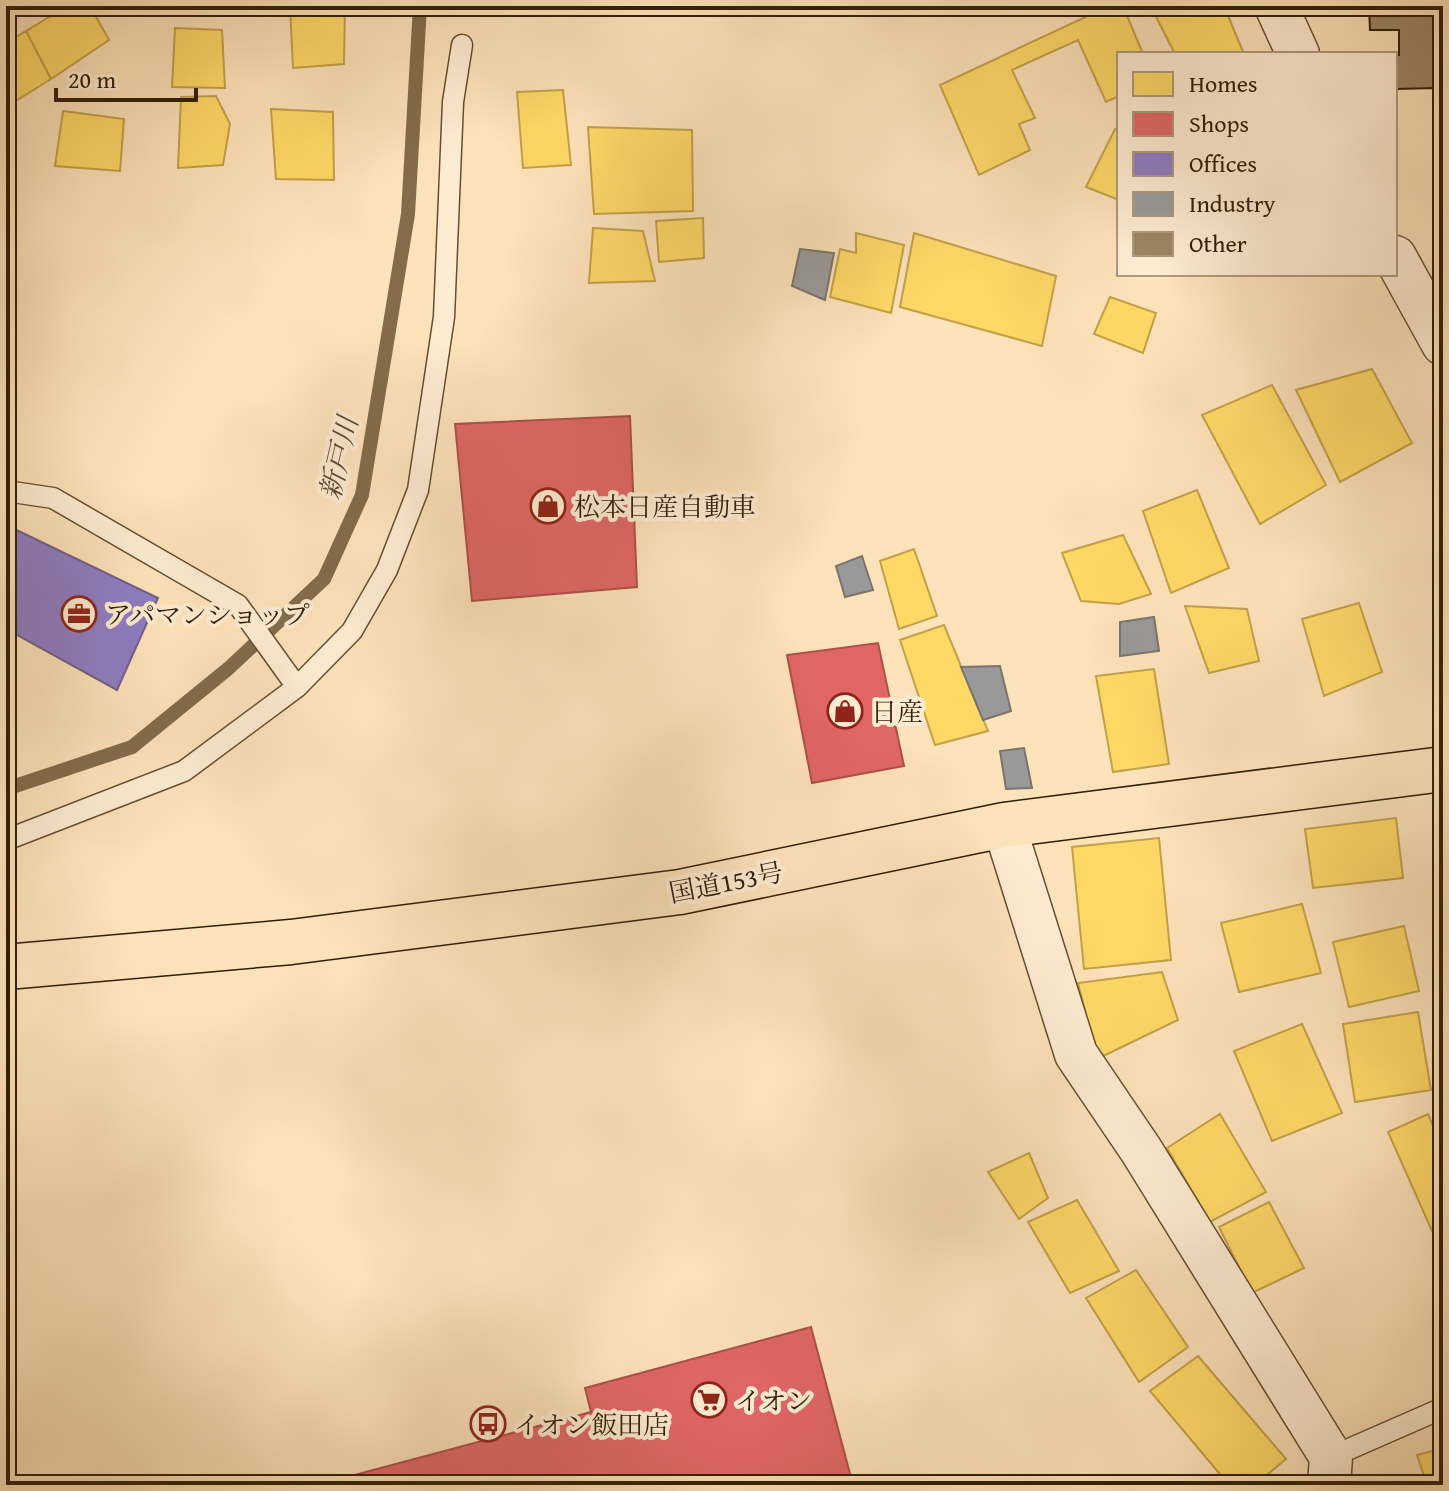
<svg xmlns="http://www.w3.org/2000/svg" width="1449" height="1491" viewBox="0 0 1449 1491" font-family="'Gentium Book Plus','Noto Serif JP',serif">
  <rect width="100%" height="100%" fill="#fee2ba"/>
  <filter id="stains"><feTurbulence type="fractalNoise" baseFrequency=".0025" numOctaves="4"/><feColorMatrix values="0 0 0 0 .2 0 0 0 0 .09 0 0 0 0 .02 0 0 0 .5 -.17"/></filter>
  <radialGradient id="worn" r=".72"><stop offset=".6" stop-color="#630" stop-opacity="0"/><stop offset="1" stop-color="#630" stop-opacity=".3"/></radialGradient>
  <path fill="#ffd966" stroke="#c2a148" stroke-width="2" d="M67,6H90L109,40L51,79L26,31Z
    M290,6H345L344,64L293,68Z
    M1109,6H1123L1143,54H1119V96L1106,102L1078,40L1012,70L1035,118L1019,124L1030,150L979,175L940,85Z
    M1224,6L1244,54H1175L1151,7Z
    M175,28L222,30L225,88L172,87Z
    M26,31L51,79L6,107V43Z
    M563,90L571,165L523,168L517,92Z
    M216,96L230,124L223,165L178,168L181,97Z
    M271,109L333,112L334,180L276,179Z
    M63,111L124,119L120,171L55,166Z
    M588,127L692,130L693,211L594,214Z
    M1115,129L1119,131V200L1086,187Z
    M703,218L704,258L659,262L656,221Z
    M593,228L643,231L655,281L589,283Z
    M856,233L904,245L891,313L830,297L840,249L856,253Z
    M914,233L1056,276L1042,346L900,307Z
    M1110,297L1156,313L1143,353L1094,334Z
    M1372,369L1412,443L1340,482L1296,390Z
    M1272,385L1326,485L1260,524L1202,415Z
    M1197,490L1229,568L1171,593L1143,511Z
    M1123,535L1151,594L1119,604L1081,601L1062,553Z
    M914,549L937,616L899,629L880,561Z
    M1359,603L1382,672L1324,696L1302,619Z
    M1185,606L1247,609L1259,661L1209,673Z
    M944,625L988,731L935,745L900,640Z
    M1154,669L1169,764L1113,772L1096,676Z
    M1396,818L1403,878L1313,888L1305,829Z
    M1159,838L1171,960L1084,969L1072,847Z
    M1302,904L1321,973L1239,992L1221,923Z
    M1404,926L1419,991L1349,1007L1333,942Z
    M1162,972L1178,1020L1097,1059L1078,983Z
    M1418,1012L1431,1090L1355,1102L1343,1024Z
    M1302,1024L1342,1113L1272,1141L1234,1051Z
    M1220,1114L1266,1192L1210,1222L1167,1148Z
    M1428,1114L1440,1142L1443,1141V1226L1432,1231L1388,1132Z
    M1029,1153L1048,1198L1019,1219L988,1172Z
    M1077,1200L1119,1271L1070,1293L1028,1222Z
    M1269,1202L1304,1268L1252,1293L1219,1227Z
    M1136,1270L1188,1347L1139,1382L1086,1298Z
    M1198,1356L1286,1459L1255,1485H1229L1150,1391Z
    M1443,1448V1485H1427L1417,1455Z"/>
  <path fill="#e06666" stroke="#ac5048" stroke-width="2" d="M630,416L637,587L472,601L455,424Z
    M878,643L904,766L812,783L787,655Z
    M811,1327L853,1485H317L591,1412L585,1388Z"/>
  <path fill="#8e7cc3" stroke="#726089" stroke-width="2" d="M6,525L158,598L117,690L6,629Z"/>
  <path fill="#999" stroke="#7a746c" stroke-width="2" d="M800,249L834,253L825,300L792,286Z
    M862,556L873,590L845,597L836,566Z
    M1154,617L1159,651L1120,656V622Z
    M1000,666L1011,711L983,720L961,667Z
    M1024,748L1032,788L1006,789L1000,751Z"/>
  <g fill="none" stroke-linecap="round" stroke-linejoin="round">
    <path stroke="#836b4b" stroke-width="14" d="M6,789L132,747L229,668L324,579L362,495L408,214L420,6"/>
  </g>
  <path fill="#9c8462" stroke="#321e02" stroke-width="2" d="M1369,6H1443V96H1436V88L1395,89V55H1399V30H1370Z"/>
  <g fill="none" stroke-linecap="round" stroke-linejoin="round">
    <defs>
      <path id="service" d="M6,491L53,498L238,605L297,687
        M6,840L184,771L297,687L352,631L387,570L418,490L444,317L453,102L462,45
        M1331,1457L1443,1408"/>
      <path id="minor" d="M1276,6L1298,54
        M1395,257L1443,344
        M1004,825L1076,1054L1141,1150L1331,1457L1329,1485"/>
      <path id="trunk" d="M6,967L291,942L680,892L1004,825L1443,769"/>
    </defs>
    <use href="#service" stroke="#654f30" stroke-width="23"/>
    <use href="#minor" stroke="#654f30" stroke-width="45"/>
    <use href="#trunk" stroke="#321e02" stroke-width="47"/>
    <use href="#service" stroke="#feecd2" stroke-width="20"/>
    <use href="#minor" stroke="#feecd2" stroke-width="42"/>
    <use href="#trunk" stroke="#fee2ba" stroke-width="44"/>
  </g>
  <defs>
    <symbol id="shop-ring" viewBox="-11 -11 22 22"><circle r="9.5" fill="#feecd2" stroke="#8f2418" stroke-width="1.5"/><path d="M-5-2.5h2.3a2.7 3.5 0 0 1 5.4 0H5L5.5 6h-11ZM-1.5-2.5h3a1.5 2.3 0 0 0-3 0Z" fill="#8f2418"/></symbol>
    <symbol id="office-ring" viewBox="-11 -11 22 22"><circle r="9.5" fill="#feecd2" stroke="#8f2418" stroke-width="1.5"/><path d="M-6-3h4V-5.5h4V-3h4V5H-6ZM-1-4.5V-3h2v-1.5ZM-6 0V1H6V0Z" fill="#8f2418"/></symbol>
    <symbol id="supermarket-ring" viewBox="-11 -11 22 22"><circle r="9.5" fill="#feecd2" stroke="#8f2418" stroke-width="1.5"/><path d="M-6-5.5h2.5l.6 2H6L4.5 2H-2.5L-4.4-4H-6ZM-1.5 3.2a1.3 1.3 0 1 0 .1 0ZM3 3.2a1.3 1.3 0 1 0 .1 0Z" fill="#8f2418"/></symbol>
    <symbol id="bus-ring" viewBox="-11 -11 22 22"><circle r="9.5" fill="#feecd2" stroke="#8f2418" stroke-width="1.5"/><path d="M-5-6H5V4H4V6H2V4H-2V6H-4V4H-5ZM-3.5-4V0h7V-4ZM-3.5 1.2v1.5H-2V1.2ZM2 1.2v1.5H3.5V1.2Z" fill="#8f2418"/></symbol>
  </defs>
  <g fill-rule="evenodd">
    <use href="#shop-ring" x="528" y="486" width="40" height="40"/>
    <use href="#office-ring" x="59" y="594" width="40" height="40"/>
    <use href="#shop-ring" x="825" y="691" width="40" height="40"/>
    <use href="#supermarket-ring" x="689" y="1380" width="40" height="40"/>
    <use href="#bus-ring" x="468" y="1404" width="40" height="40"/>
  </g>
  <g text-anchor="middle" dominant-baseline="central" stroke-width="8" stroke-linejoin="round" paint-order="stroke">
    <g font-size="26" fill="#321e02" stroke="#feecd2" text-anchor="start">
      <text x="574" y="506">松本日産自動車</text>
      <text x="105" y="614">アパマンショップ</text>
      <text x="871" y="711">日産</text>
      <text x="735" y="1400">イオン</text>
      <text x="514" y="1424">イオン飯田店</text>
    </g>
    <g font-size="26" fill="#321e02" stroke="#feecd2">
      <text transform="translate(726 882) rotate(-11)">国道153号</text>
    </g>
    <g font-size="28" font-style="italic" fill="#614b2c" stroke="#feecd2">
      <text transform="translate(338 458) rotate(-77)">新戸川</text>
    </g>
  </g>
  <rect width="1449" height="1491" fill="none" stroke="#fee2ba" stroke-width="32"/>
  <rect x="8" y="8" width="1433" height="1475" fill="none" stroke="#321e02" stroke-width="4"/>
  <rect x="16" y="16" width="1417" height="1459" fill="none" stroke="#321e02" stroke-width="2"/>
  <rect x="1117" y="52" width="280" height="224" fill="#feecd2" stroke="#ac9a7f" stroke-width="2"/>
  <rect x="1133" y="72" width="40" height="24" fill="#ffd966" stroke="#ac9a7f" stroke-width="2"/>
  <text x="1189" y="92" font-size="24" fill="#321e02">Homes</text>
  <rect x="1133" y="112" width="40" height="24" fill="#e06666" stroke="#ac9a7f" stroke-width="2"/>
  <text x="1189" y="132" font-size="24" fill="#321e02">Shops</text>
  <rect x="1133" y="152" width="40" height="24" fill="#8e7cc3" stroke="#ac9a7f" stroke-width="2"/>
  <text x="1189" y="172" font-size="24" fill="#321e02">Offices</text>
  <rect x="1133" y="192" width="40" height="24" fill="#999999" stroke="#ac9a7f" stroke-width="2"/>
  <text x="1189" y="212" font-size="24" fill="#321e02">Industry</text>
  <rect x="1133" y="232" width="40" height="24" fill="#9c8462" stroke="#ac9a7f" stroke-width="2"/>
  <text x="1189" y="252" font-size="24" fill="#321e02">Other</text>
  <path d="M56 88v12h140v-12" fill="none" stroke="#321e02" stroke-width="4"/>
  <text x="68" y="88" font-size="24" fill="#321e02" stroke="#feecd2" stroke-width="6" paint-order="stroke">20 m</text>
  <rect width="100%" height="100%" filter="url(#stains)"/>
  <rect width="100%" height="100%" fill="url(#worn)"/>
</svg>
